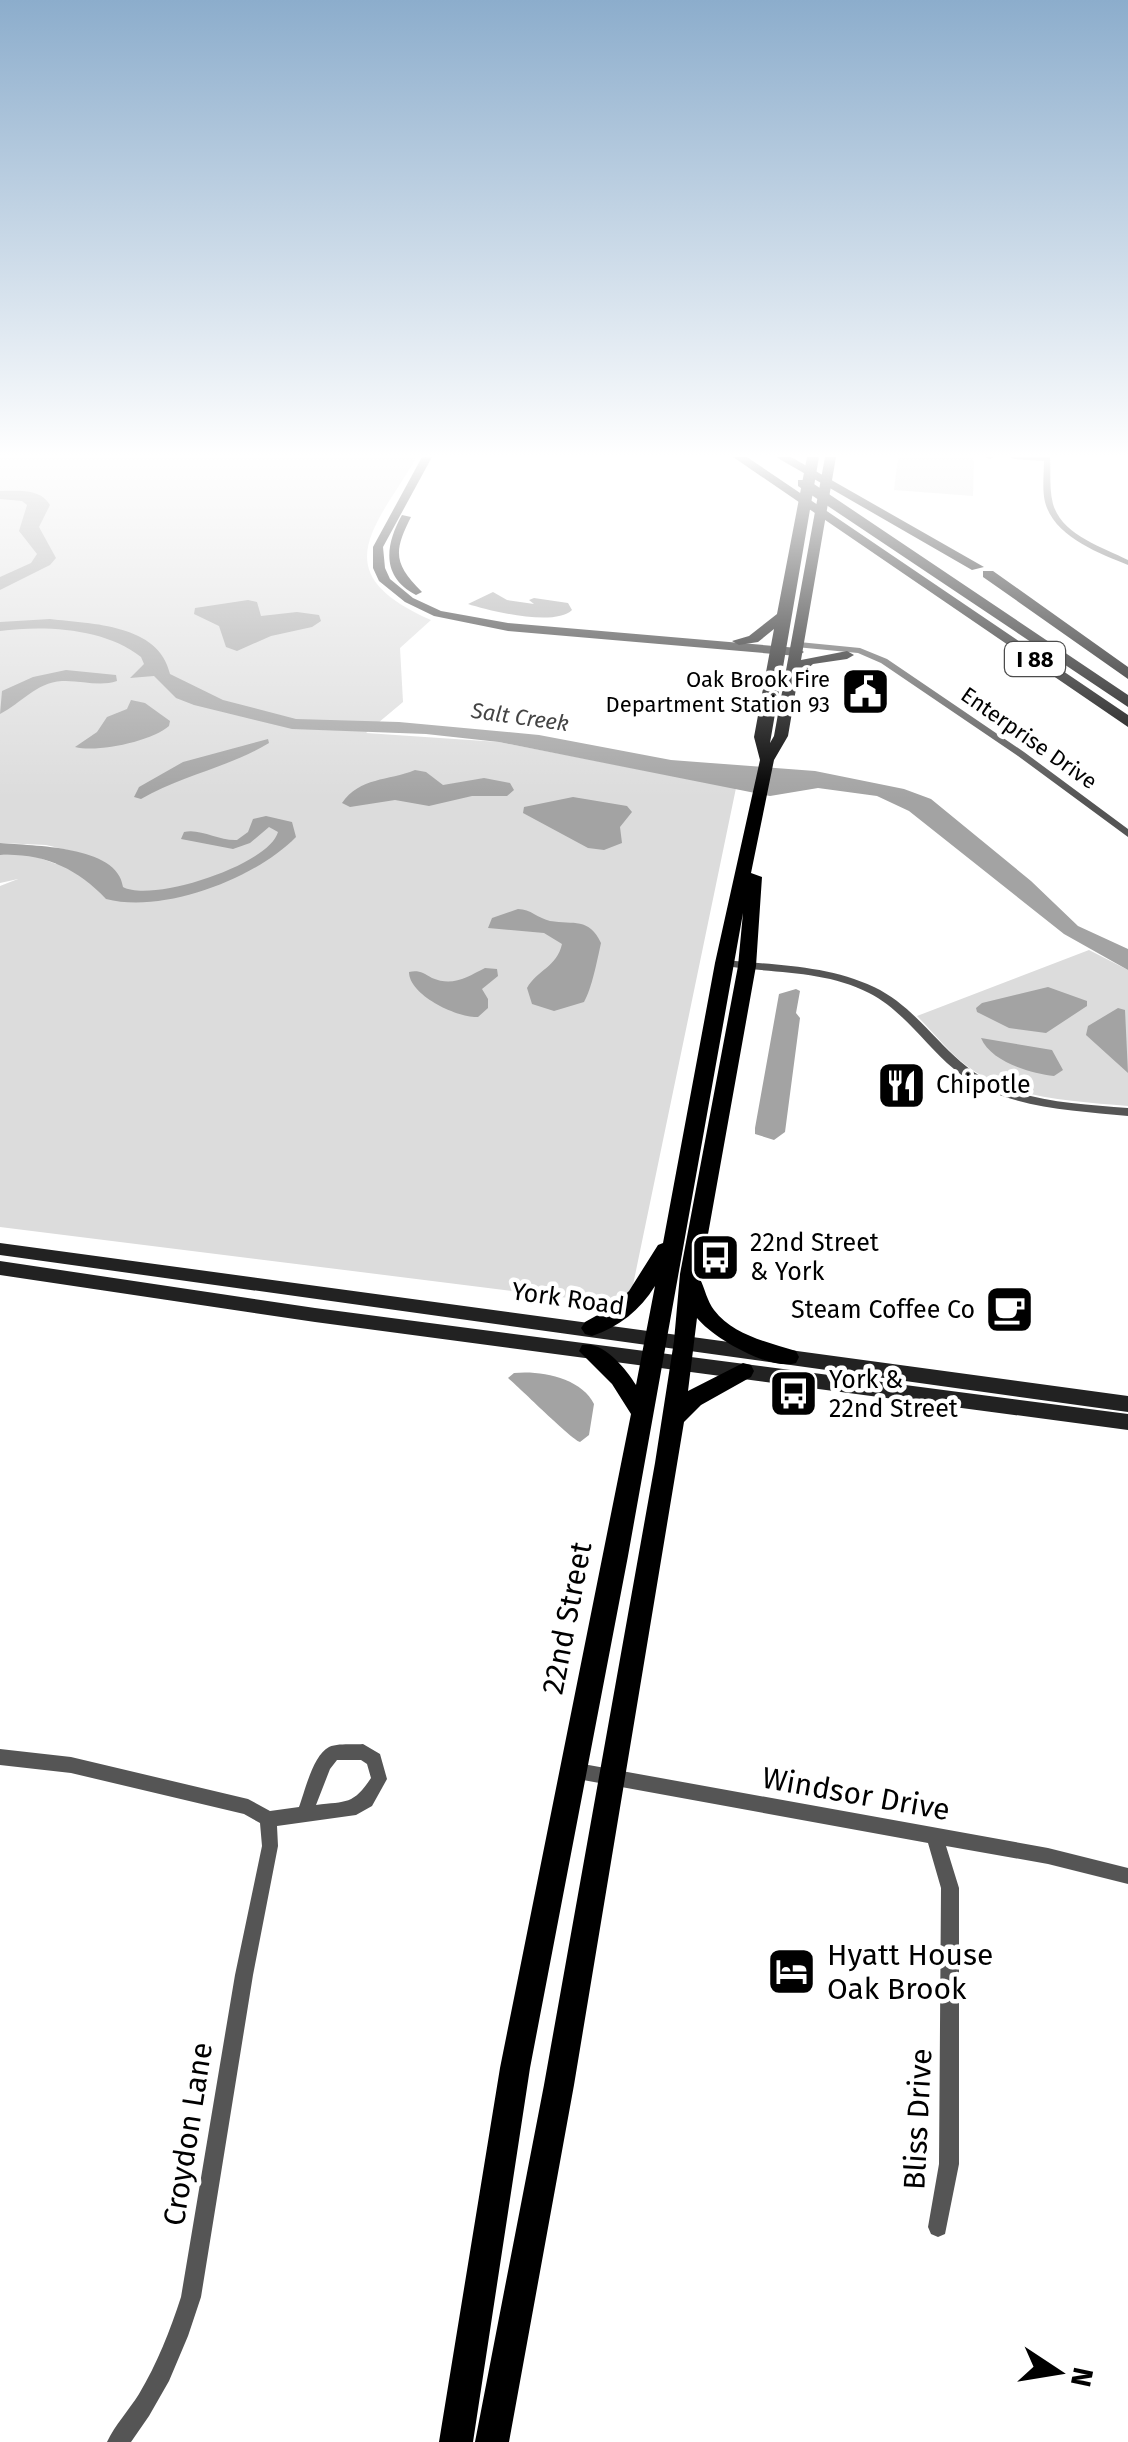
<svg xmlns="http://www.w3.org/2000/svg" width="1128" height="2442" viewBox="0 0 1128 2442" font-family="'Fira Sans',sans-serif">
  <rect width="100%" height="100%" fill="#fff"/>
  <path fill="#dcdcdc" d="M0,457H417C373,530 325,573 431,620L400,648L403,702L366,733L499,742L736,788L633,1285L625,1297L601,1302L0,1227V886L18,879L0,883V855H32L56,864L76,852L46,845L0,843Z
    M898,457H974L973,496L894,490Z
    M1089,950L1128,970V1106C1076,1101 1020,1100 974,1071C952,1057 935,1034 917,1016Z"/>
  <path fill="#a3a3a3" d="M0,491C18,491 40,488 50,505L39,527L56,558L50,565L0,590V577L31,563L37,554L19,531L27,505L22,501L0,499Z
    M493,592L507,600L534,604L529,600L534,598L568,603L572,610C555,627 490,611 468,604Z
    M248,600L257,602L261,616L297,612L319,615L321,621L312,627L271,636L237,651L226,647L219,626L194,614L195,608Z
    M50,619C92,624 159,624 170,674L223,700L296,719L399,722L539,735L671,760L815,771L904,789L931,799L1031,881L1078,926L1128,949V970L1064,934L909,811L877,796L818,788L770,796L499,742L426,734L292,729L194,705L176,698L154,676L130,678L144,664L141,657C105,628 44,625 0,631V622Z
    M66,670L116,675L117,681C99,687 81,680 62,681C35,683 22,703 0,714L2,691L33,677Z
    M131,700L145,703L170,721L169,726C152,741 98,753 75,747L97,732L107,717L127,709Z
    M268,739L269,743C230,767 182,775 141,799L134,797L139,787L183,762Z
    M415,770L426,772L443,785L484,778L510,783L514,790L507,796H472L429,806L395,800L350,807L342,803C360,777 388,781 415,770Z
    M573,797L627,806L632,812L620,827L622,843L604,850L588,848L523,813L524,807Z
    M266,816L292,822L296,837C255,879 163,914 106,899C77,868 43,853 0,855V843C32,846 118,845 123,887C152,903 269,865 278,832L269,827L250,843L233,849L181,839L184,832C200,828 219,841 237,840L248,832L253,819Z
    M518,909C531,909 537,918 550,921C574,925 589,917 601,943C597,961 592,988 584,1002L554,1011L532,1004L527,988C537,970 557,967 562,944L544,933L488,928L492,918Z
    M485,968L497,969L498,976L482,989L488,999V1008L478,1017C457,1018 409,995 409,972C419,970 423,973 432,978C453,987 467,977 485,968Z
    M1048,987L1087,1001V1006L1046,1033L1009,1028L977,1012L976,1008L982,1003Z
    M796,989L800,991L796,1013L800,1018L785,1132L774,1140L755,1134V1128L779,994Z
    M1118,1008L1125,1010L1128,1073L1086,1035L1088,1026Z
    M981,1038L1052,1050L1063,1070L1054,1076C1030,1073 991,1062 981,1038Z
    M514,1373C540,1370 582,1378 594,1404L589,1435L580,1442C571,1439 521,1389 508,1378Z"/>
  <g fill="none" stroke-linecap="round" stroke-linejoin="round">
    <path fill="#555" fill-rule="evenodd" d="M985,457H994L990,459Z
      M1010,457H1050C1051,472 1049,489 1053,504C1062,535 1102,547 1128,560V565C1099,553 1054,537 1045,502C1042,489 1044,474 1044,461L1014,459Z
      M799,642L860,648L887,659L1024,752L1128,829V837L1018,756L881,663L858,653L796,647L795,645Z
      M724,960C774,965 828,965 874,987C910,1004 932,1037 961,1062C1007,1102 1070,1103 1128,1108V1116C1069,1110 1002,1109 954,1069C925,1045 904,1011 869,993C823,969 770,974 720,965L719,963L720,961Z
      M363,1744L380,1754L387,1779L372,1806L356,1815L277,1826L278,1846L253,1975L201,2297L188,2336L169,2381L149,2416L131,2442H107C115,2425 129,2410 139,2394C157,2364 170,2331 181,2297L235,1975L262,1846L260,1823L244,1814L71,1773L0,1765V1749L71,1757L248,1799L270,1811L299,1807C305,1791 313,1755 329,1747C338,1743 353,1745 363,1744ZM337,1760H361L367,1764L371,1778C353,1805 347,1801 316,1805L330,1769Z
      M572,1762L1048,1848L1128,1868V1884L1048,1864L946,1846L959,1888V2164L945,2234L938,2237L931,2234L928,2227L939,2164L941,1888L928,1843L572,1778L566,1775L564,1770L566,1765Z"/>
    <path fill="#222" fill-rule="evenodd" d="M422,457H432L383,547L385,568L390,579L413,598L441,611L508,623L798,648L804,652L798,656L508,631L434,616L405,602L379,581L373,568V547Z
      M402,515L411,517C393,552 394,564 422,592L416,595C381,577 385,545 402,515Z
      M0,1243L1128,1396V1412L0,1255Z
      M0,1261L315,1308L1128,1414V1430L315,1322L0,1275Z"/>
    <path fill="#000" fill-rule="evenodd" d="M807,457H819L770,743L774,736L825,457H836L801,660L847,651L854,655L847,659L813,664L798,677L788,736L774,760L751,873L762,877L756,966L700,1279C705,1289 707,1301 714,1310C733,1335 767,1342 796,1351L799,1357L796,1363C770,1371 713,1338 697,1318L688,1391L743,1363L751,1365L754,1371L751,1377L701,1405L684,1422L574,2085L509,2442H475L544,2085L655,1463L674,1341L680,1274L738,966L743,913L628,1556L530,2068L473,2442H439L500,2068L631,1414L612,1384L579,1351L582,1345C603,1340 626,1369 636,1385L655,1286C640,1310 619,1327 592,1336L585,1334L581,1328L585,1322L612,1307L629,1291L658,1245L663,1243L715,963L760,760L754,737L774,629L758,642L739,645L732,641L749,636L777,614Z"/>
    <path fill="#000" fill-rule="evenodd" d="M733,457H747L1128,715V727Z
      M776,457H791L984,567L972,570Z
      M798,480H808L1128,695V707L798,486Z
      M983,571H993L1128,667V679L983,577Z"/>
  </g>
  <linearGradient id="sky" x2="0" y2="1"><stop stop-color="#8cadcc"/><stop offset="0.57" stop-color="#fff"/><stop offset="1" stop-color="#fff" stop-opacity="0"/></linearGradient>
  <rect width="1128" height="799" fill="url(#sky)"/>
  <defs>
    <symbol id="civic-square" viewBox="-11 -11 22 22"><rect x="-9" y="-9" width="18" height="18" rx="4" fill="#000" stroke="#fff"/><path d="M-.6-6.5H3V-4.5H.6V-3L4-1V1h2V6H-6V1h2V-1L-.6-3ZM-1.2 2.5V6h2.4V2.5Z" fill="#fff"/></symbol>
    <symbol id="restaurant-square" viewBox="-11 -11 22 22"><rect x="-9" y="-9" width="18" height="18" rx="4" fill="#000" stroke="#fff"/><path d="M-5-6h1v4h1v-4h1v4h1v-4h1v5L-1.5 .5V6h-2V.5L-5-1ZM5-6V6H3V1.5H1.5Q1.5-4 5-6Z" fill="#fff"/></symbol>
    <symbol id="bus-square" viewBox="-11 -11 22 22"><rect x="-9" y="-9" width="18" height="18" rx="4" fill="#000" stroke="#fff"/><path d="M-5-6H5V4H4V6H2V4H-2V6H-4V4H-5ZM-3.5-4V0h7V-4ZM-3.5 1.2v1.5H-2V1.2ZM2 1.2v1.5H3.5V1.2Z" fill="#fff"/></symbol>
    <symbol id="cafe-square" viewBox="-11 -11 22 22"><rect x="-9" y="-9" width="18" height="18" rx="4" fill="#000" stroke="#fff"/><path d="M-5.5-4.5H6V0H3Q3 3.5 0 3.5H-2.5Q-5.5 3.5-5.5 0ZM3-3.2v2h1.7v-2ZM-6 4.5H4V6H-6Z" fill="#fff"/></symbol>
    <symbol id="hotel-square" viewBox="-11 -11 22 22"><rect x="-9" y="-9" width="18" height="18" rx="4" fill="#000" stroke="#fff"/><path d="M-6-4.5h1.5V1H6V5H4.5V3h-9V5H-6ZM-4 0a1.8 1.8 0 1 1 3.6 0ZM.5 0V-2.5h3Q6-2.5 6 0Z" fill="#fff"/></symbol>
  </defs>
  <g fill-rule="evenodd">
    <use href="#civic-square" x="838" y="664" width="55" height="55"/>
    <use href="#restaurant-square" x="874" y="1058" width="55" height="55"/>
    <use href="#bus-square" x="688" y="1230" width="55" height="55"/>
    <use href="#cafe-square" x="982" y="1282" width="55" height="55"/>
    <use href="#bus-square" x="766" y="1366" width="55" height="55"/>
    <use href="#hotel-square" x="764" y="1944" width="55" height="55"/>
  </g>
  <g text-anchor="middle" dominant-baseline="central" stroke-width="9" stroke-linejoin="round" paint-order="stroke">
    <rect fill="#fff" stroke="#4c4c4c" stroke-width="2.5" x="1005" y="642" width="60" height="34" rx="8"/>
    <g font-size="22" font-weight="bold" fill="#000">
      <text x="1035" y="659">I 88</text>
    </g>
    <g font-size="22" fill="#000" stroke="#fff" text-anchor="end">
      <text x="830" y="679">Oak Brook Fire<tspan x="830" dy="25">Department Station 93</tspan></text>
    </g>
    <g font-size="22" font-style="italic" fill="#444" stroke="#fff">
      <text transform="translate(520 717) rotate(8)">Salt Creek</text>
    </g>
    <g font-size="22" fill="#000" stroke="#fff">
      <text transform="translate(1029 738) rotate(35)">Enterprise Drive</text>
    </g>
    <g font-size="25" fill="#000" stroke="#fff" text-anchor="start">
      <text x="936" y="1085">Chipotle</text>
      <text x="750" y="1243">22nd Street<tspan x="750" dy="29">&amp; York</tspan></text>
      <text x="975" y="1310" text-anchor="end">Steam Coffee Co</text>
      <text x="829" y="1380">York &amp;<tspan x="829" dy="29">22nd Street</tspan></text>
    </g>
    <g font-size="25" fill="#000" stroke="#fff">
      <text transform="translate(568 1299) rotate(8)">York Road</text>
    </g>
    <g font-size="30" fill="#000" stroke="#fff">
      <text transform="translate(567 1618) rotate(-79)">22nd Street</text>
      <text transform="translate(856 1794) rotate(10)">Windsor Drive</text>
      <text transform="translate(918 2119) rotate(-87)">Bliss Drive</text>
      <text transform="translate(188 2134) rotate(-81)">Croydon Lane</text>
    </g>
    <g font-size="30" fill="#000" stroke="#fff" text-anchor="start">
      <text x="827" y="1955">Hyatt House<tspan x="827" dy="34">Oak Brook</tspan></text>
    </g>
  </g>
  <g transform="translate(1058 2372) rotate(102)" stroke="#ffffff" stroke-width="8" paint-order="stroke">
  <path d="M0-8L18 38L0 25L-18 38Z" fill="#000000"/>
  <text y="-15" font-size="28" font-weight="bold" text-anchor="middle" fill="#000000">N</text>
  </g>
</svg>
